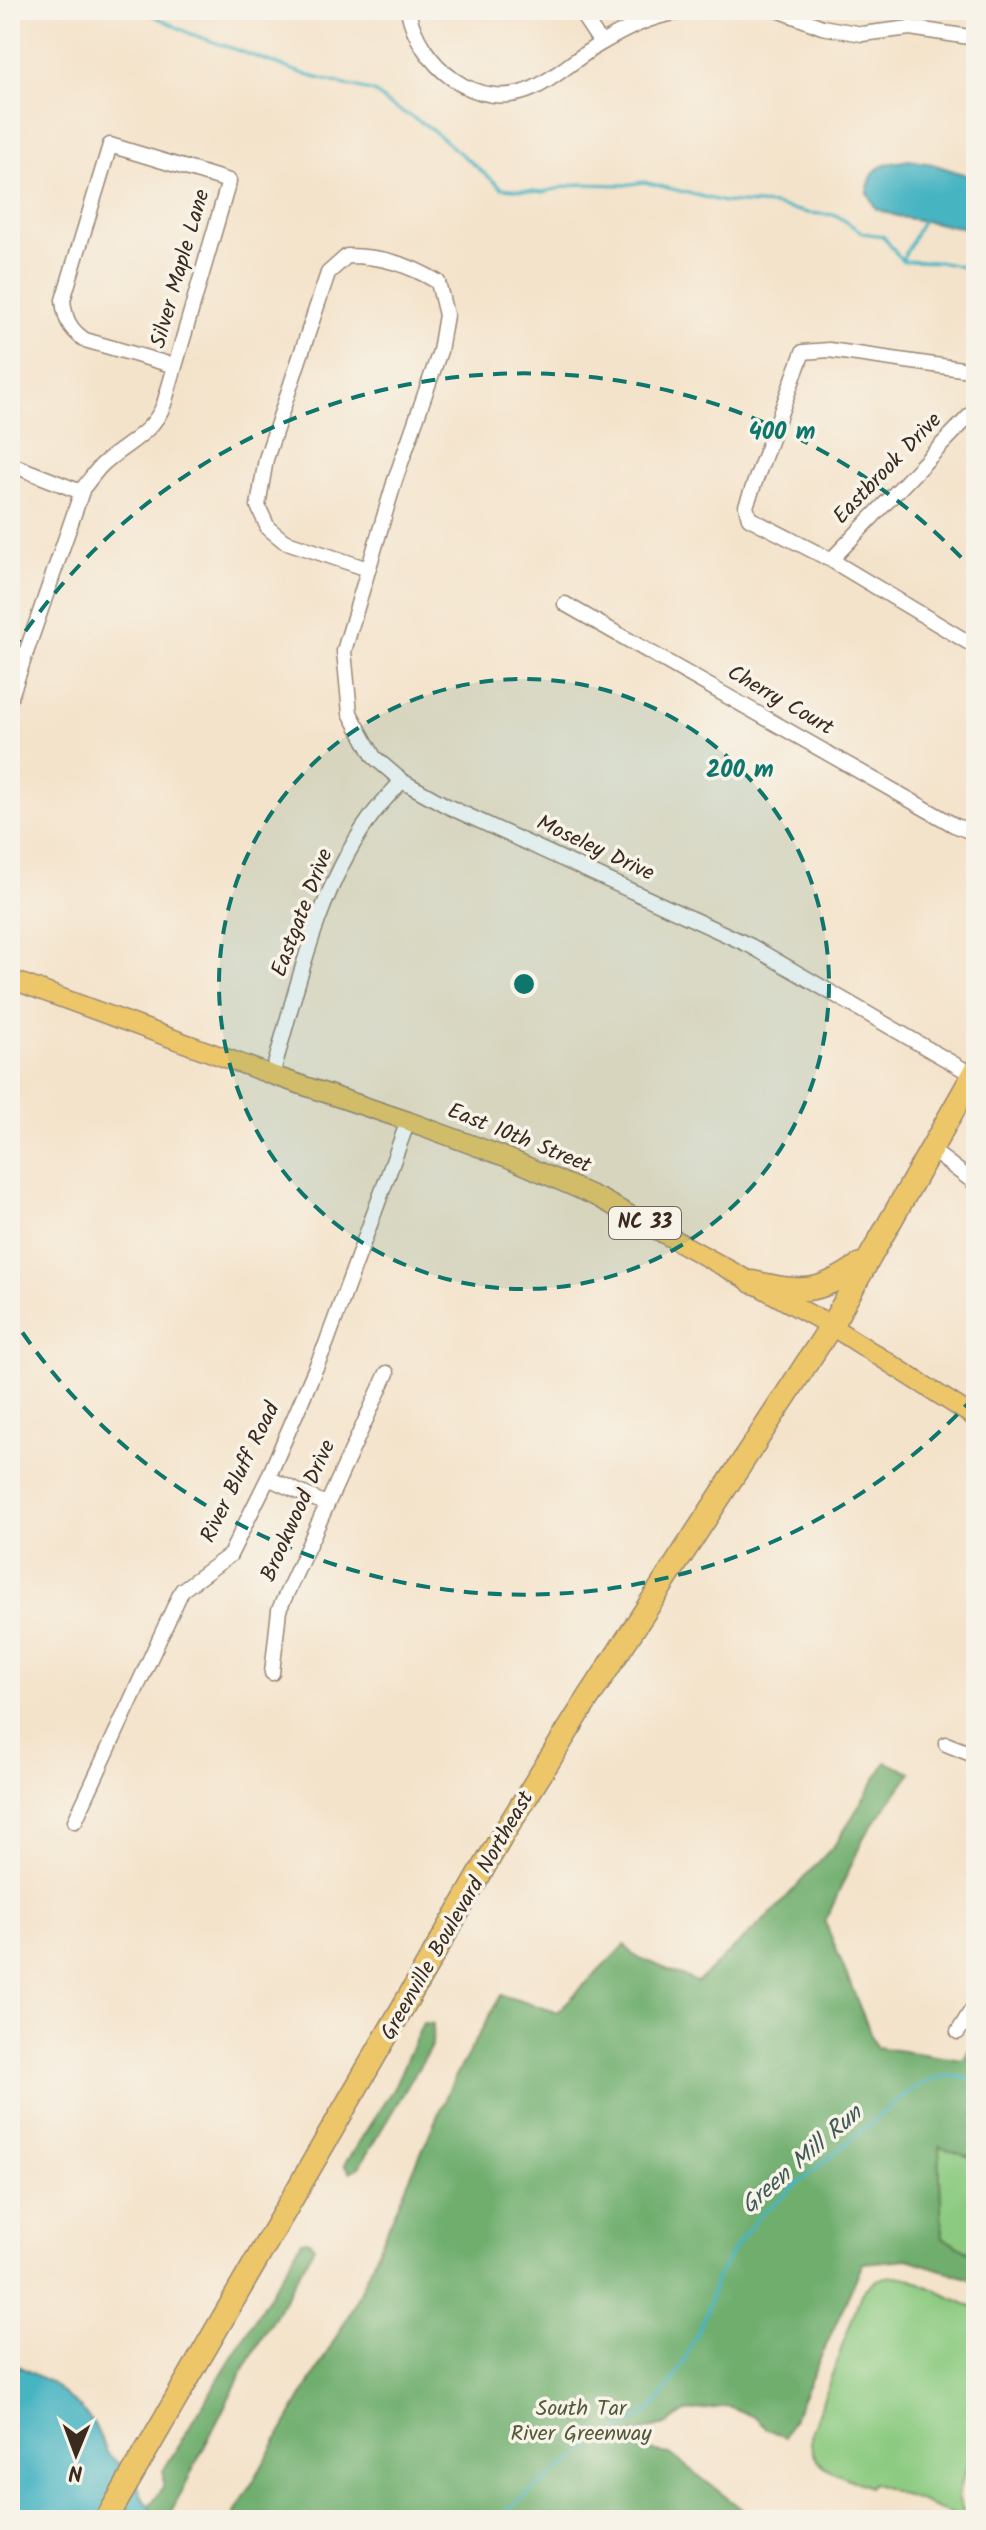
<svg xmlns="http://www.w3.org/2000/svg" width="986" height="2530" viewBox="0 0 986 2530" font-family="Kalam,sans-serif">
  <rect width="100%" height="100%" fill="#f7f3e8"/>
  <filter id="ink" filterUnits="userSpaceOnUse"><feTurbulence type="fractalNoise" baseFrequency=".0125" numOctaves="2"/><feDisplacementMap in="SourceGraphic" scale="16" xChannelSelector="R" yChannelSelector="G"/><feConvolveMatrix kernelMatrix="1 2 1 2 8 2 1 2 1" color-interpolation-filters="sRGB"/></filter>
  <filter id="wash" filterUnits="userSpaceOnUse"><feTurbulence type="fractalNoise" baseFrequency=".006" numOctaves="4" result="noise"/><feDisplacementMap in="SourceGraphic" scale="32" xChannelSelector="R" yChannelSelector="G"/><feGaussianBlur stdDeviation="1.8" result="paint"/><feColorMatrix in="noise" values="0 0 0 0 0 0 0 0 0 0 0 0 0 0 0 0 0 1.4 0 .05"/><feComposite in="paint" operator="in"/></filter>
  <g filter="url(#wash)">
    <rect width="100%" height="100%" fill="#f4e3cb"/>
    <path fill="#8bca80" stroke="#637a4f" stroke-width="2" d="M939,2146L976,2159V2255L942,2238Z
      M896,2276L912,2279L976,2309V2442L960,2485L958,2498L967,2520L872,2483L869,2487C840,2474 804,2469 812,2430L861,2294C871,2281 880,2277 896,2276Z"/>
    <path fill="#70ae6e" stroke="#566c46" stroke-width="2" d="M886,1762L911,1773L865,1835L825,1922L876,2047L963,2060L976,2039V2159L939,2147L942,2238L976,2255V2281L908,2259L863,2263L785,2437L767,2429L754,2417L729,2406L686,2412L665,2425L632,2433L630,2448L670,2454L756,2520H231L351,2311L452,2083L501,1995L557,2012L625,1945L633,1955L697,1982L773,1912L837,1842Z
      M423,2023L433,2024L432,2045L359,2167L350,2172L344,2165L393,2089Z
      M308,2240L314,2247L241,2374L174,2507L166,2520H160L149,2506L163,2488V2471L302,2241Z"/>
    <path fill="#47b4c2" stroke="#416f70" stroke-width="2" d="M909,160L932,164L976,178V233L966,228L900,217L876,209L867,192C873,163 882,165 909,160Z
      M10,2358L20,2367L50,2382L79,2407L94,2424L108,2454L136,2480L142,2497L160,2520H18L10,2508Z"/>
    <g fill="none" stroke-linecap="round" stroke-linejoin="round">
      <path stroke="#47b4c2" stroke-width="3" d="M142,10L191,34L234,49L310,76L374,92L388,104L426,125L502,188L543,192L579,184L624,185L644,182L724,202L774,205L808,213L836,215L863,233L883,236L902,261
        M902,261L939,262L976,270
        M902,261L922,221
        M493,2520L583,2453L651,2410L674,2381L705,2317L715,2282L731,2253L759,2216L907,2093C931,2078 949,2070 976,2082"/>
    </g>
  </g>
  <g filter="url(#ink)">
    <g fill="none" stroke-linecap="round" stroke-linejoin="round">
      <defs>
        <path id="minor" d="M408,10C418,64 477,115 534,88C557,77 577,57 600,44C617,34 641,21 661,16C672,13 685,12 697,10
          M579,10L601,43
          M778,10L822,27L862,34L910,28L976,38
          M976,371L829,350L803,352L746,506L749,518L831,560L976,409
          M10,464L81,492
          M831,560L976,647
          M368,569L284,541L268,528L258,506L266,459L328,273L347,256C381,256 408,264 438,282L446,315L440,351L395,480L344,651L350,713L374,757L402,781L447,806L751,946L973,1075
          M565,604L954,825L976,834
          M10,699L83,488C90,480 96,470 104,463C127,443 153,433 164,404L229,181L110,145L63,300C65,319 69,329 85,340L175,366
          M272,1075C297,989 317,892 370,818C379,805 391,793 402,781
          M930,1149L976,1184
          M268,1478L326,1504
          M272,1673L279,1610L387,1373
          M946,1744L976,1756
          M75,1821L182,1590L230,1555L268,1478L326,1344L408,1121
          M958,2032L976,2003"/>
        <path id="major" d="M10,979L272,1075L408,1121L508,1158L599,1198L831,1326L976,1418"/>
        <path id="highway" d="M752,1282C802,1293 818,1295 861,1264
          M106,2520L502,1836L580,1711L831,1326L976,1070"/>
      </defs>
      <use href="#minor" stroke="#988674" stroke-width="17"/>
      <use href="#major" stroke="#988674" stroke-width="21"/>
      <use href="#highway" stroke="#988674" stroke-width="25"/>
      <use href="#minor" stroke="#fff" stroke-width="14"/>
      <use href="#major" stroke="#ecc669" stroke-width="18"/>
      <use href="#highway" stroke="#ecc669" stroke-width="22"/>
    </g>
  </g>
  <circle cx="524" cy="984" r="305" fill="#0f766e" fill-opacity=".12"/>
  <g fill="none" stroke="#0f766e" stroke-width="4" stroke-dasharray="14 10">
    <circle cx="524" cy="984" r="305"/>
    <path d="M974 1397A611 611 0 0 1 12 1317M12 651A611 611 0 0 1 974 571"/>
  </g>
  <g text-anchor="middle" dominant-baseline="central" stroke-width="7" stroke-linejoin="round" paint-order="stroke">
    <rect fill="#f7f3e8" stroke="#73665b" stroke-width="2" x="609" y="1207" width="72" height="32" rx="6"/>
    <g font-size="20" font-weight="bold" fill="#3b2a1e">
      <text x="645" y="1223">NC 33</text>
    </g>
    <g font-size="22" fill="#3b2a1e" stroke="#f7f3e8">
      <text transform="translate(181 269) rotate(-74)">Silver Maple Lane</text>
      <text transform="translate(888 469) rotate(-46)">Eastbrook Drive</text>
      <text transform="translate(780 701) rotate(30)">Cherry Court</text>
      <text transform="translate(595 849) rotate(25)">Moseley Drive</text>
      <text transform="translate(303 913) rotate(-69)">Eastgate Drive</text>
      <text transform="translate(519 1139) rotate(22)">East 10th Street</text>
      <text transform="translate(241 1473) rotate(-64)">River Bluff Road</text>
      <text transform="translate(299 1511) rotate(-66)">Brookwood Drive</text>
      <text transform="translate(458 1916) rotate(-60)">Greenville Boulevard Northeast</text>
    </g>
    <g font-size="22" fill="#535a3b" stroke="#f7f3e8">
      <text x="581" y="2409">South Tar<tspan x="581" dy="25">River Greenway</tspan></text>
    </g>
    <g font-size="24" font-style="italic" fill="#3f5a57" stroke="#f7f3e8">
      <text transform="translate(802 2160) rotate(-41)">Green Mill Run</text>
    </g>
  </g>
  <circle cx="524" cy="984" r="12" fill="#0f766e" stroke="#f7f3e8" stroke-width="4"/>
  <g font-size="24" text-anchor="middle" font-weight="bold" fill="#0f766e" stroke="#f7f3e8" stroke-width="7" stroke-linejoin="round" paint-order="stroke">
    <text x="782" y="439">400 m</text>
    <text x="740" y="777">200 m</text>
  </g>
  <rect width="986" height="2530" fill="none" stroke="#f7f3e8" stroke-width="40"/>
  <g transform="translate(76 2454) rotate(181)" stroke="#f7f3e8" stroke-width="6" paint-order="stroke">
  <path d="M0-6L14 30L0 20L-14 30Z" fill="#3b2a1e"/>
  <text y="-12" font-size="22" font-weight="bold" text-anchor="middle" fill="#3b2a1e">N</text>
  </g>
</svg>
